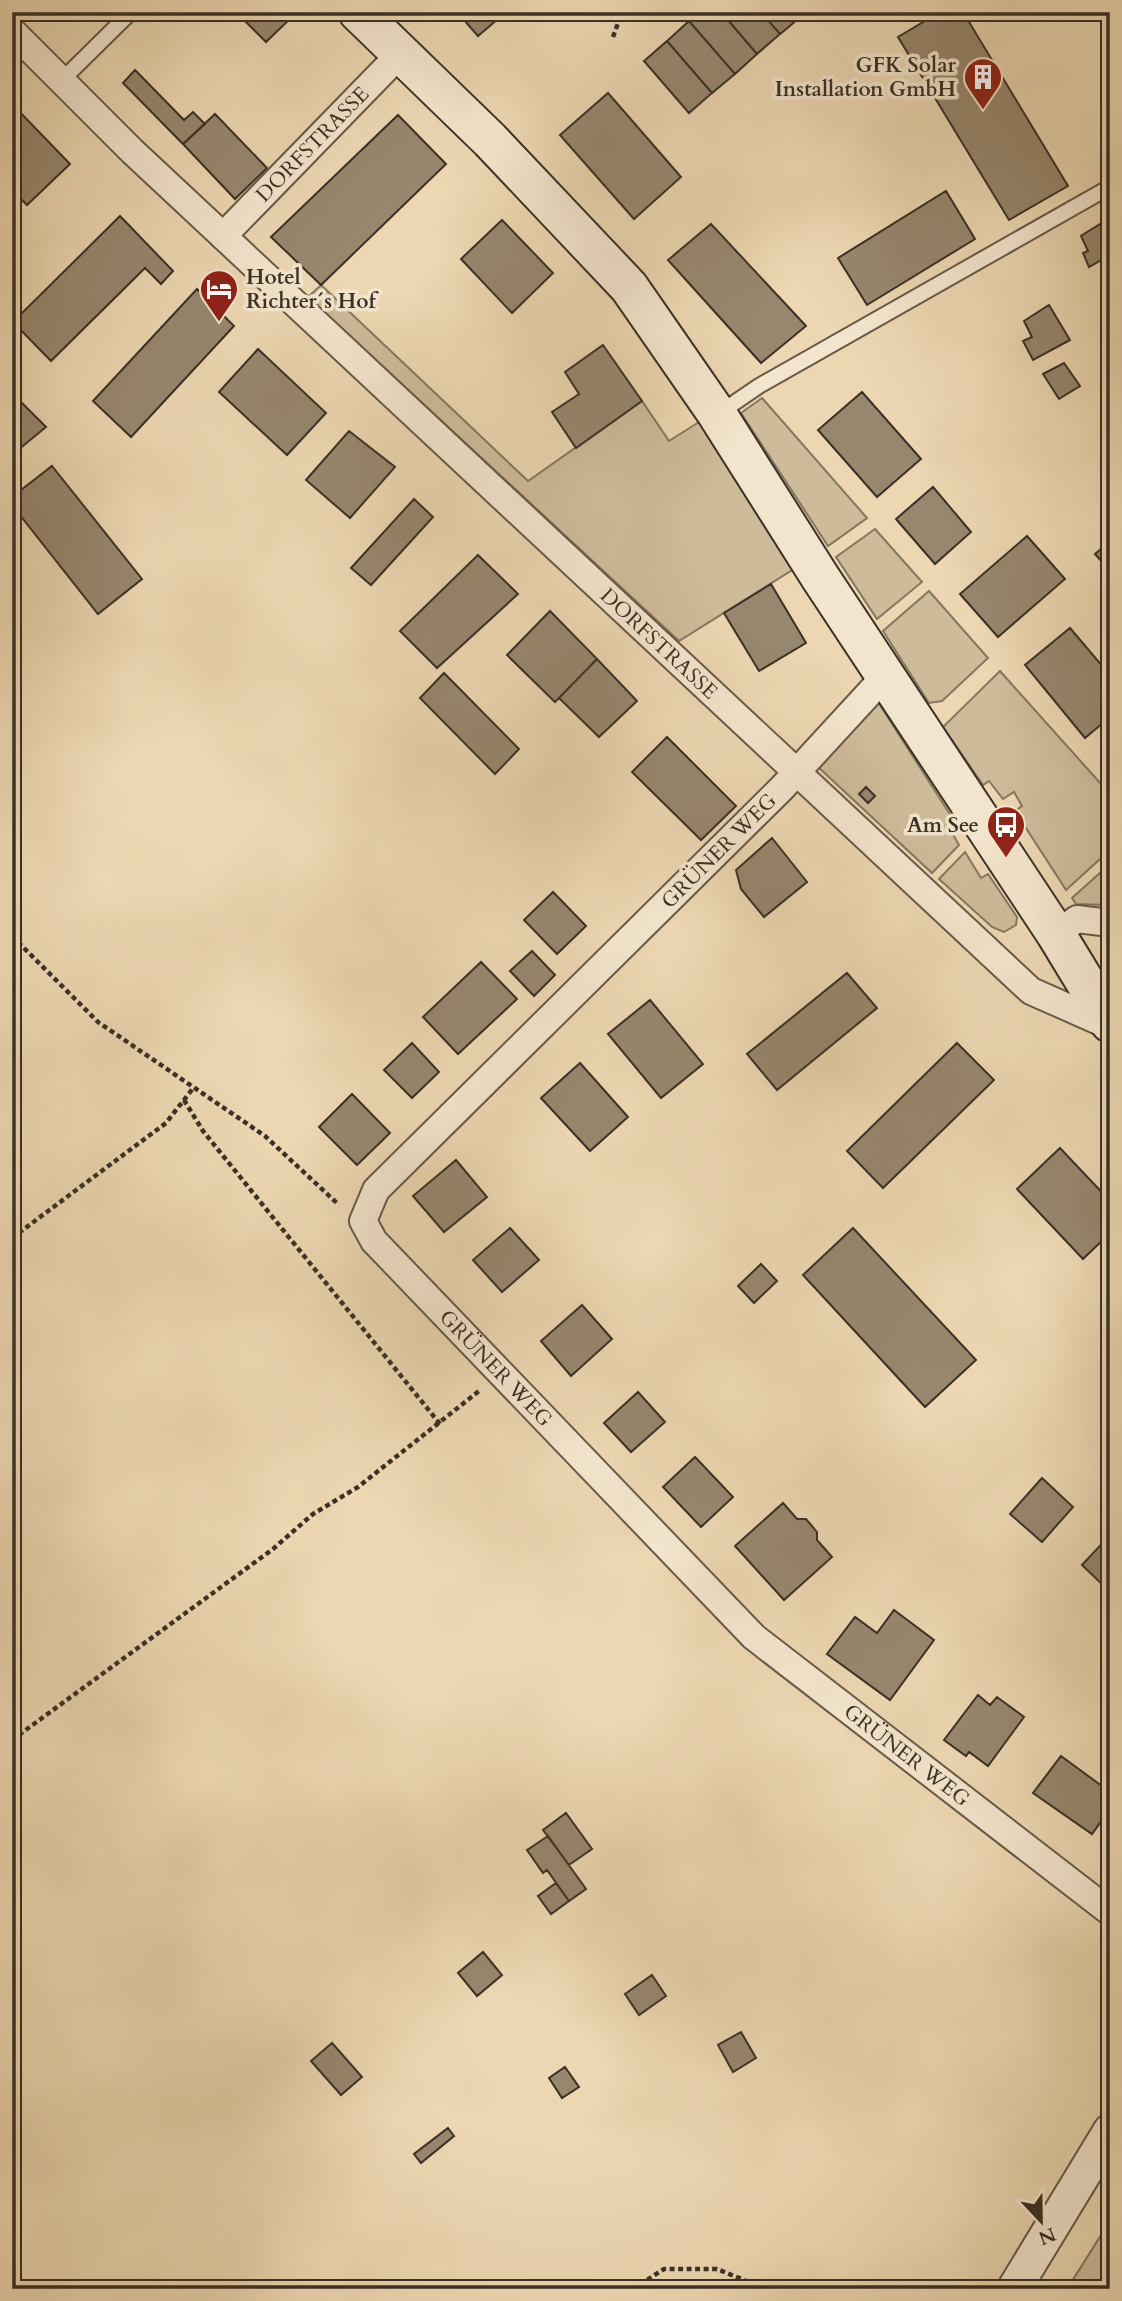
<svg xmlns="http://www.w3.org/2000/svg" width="1122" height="2301" viewBox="0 0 1122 2301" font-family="Cardo,serif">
  <rect width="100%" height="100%" fill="#ecd7b2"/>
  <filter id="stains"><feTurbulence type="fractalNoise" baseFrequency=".00286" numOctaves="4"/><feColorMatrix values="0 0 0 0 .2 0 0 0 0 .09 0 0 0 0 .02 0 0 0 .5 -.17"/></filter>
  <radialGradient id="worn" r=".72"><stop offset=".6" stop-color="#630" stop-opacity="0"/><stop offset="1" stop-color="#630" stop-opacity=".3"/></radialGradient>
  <path fill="#cebb9a" stroke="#847660" stroke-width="2" d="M321,285L528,481L642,401L669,441L699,422L794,569L679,641L308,297Z
    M762,398L867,518L828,546L741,413Z
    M875,529L922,582L877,619L836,557Z
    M929,591L988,658L942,701L929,703L883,631Z
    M1000,671L1110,794V850L1066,890L1015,811L1022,806L1014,792L1003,799L989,781L983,785L943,727Z
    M878,702L953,819L947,824L959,845L932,873L817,766Z
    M965,852L981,878L988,874L1017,917L1016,925L1004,932L992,927L939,879Z
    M1110,864V902L1106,905L1076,904L1072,898Z
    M1110,2221V2289H1067Z"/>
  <path fill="#97876e" stroke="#3b3025" stroke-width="2" d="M236,12H297L266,42Z
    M457,12H506L478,36Z
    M700,12H721L757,54L735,74L689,21Z
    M721,12H761L780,34L757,54Z
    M761,12H800L803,15L780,34Z
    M940,12H963L1068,186L1009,220L898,37Z
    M689,21L735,74L712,93L667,41Z
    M667,41L712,93L689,113L644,61Z
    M135,70L184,120L193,112L205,124L183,144L123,83Z
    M608,93L681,177L634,219L560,135Z
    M12,104L70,164L27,205L12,190Z
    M215,114L267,168L235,199L183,144Z
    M398,115L446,164L321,285L271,237Z
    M946,191L975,239L867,305L838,258Z
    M120,216L173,271L161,284L145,268L51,361L13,322Z
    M1108,219L1110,255L1089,267L1083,253L1088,251L1081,236Z
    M502,220L553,273L512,313L461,259Z
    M711,224L806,326L761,363L668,260Z
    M197,289L234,326L131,437L93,401Z
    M1049,305L1070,340L1033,360L1023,341L1032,337L1024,321Z
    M603,345L642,401L576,448L552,412L579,394L565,372Z
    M258,349L326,413L287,455L219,392Z
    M1064,363L1080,386L1059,399L1043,374Z
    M862,392L921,459L877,497L818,430Z
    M12,393L46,427L12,455Z
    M349,431L395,467L350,518L306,480Z
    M52,466L142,579L98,614L12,505V497Z
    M933,487L971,532L935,564L896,519Z
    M414,499L433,517L371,585L351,568Z
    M1027,536L1065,579L998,637L960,594Z
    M1110,541V571L1095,554Z
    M478,555L518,594L437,668L400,631Z
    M771,584L806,643L759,671L724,613Z
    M550,611L597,659L555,702L507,655Z
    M1070,628L1110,675V717L1085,738L1025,665Z
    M597,659L637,701L599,737L559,698Z
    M444,673L519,749L495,774L420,698Z
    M667,737L736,806L701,840L632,772Z
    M866,787L875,796L868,803L859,794Z
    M772,838L807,882L764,917L741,889L736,870Z
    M553,892L586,926L557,954L524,920Z
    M532,951L555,975L534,996L510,971Z
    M481,962L517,999L458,1054L423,1017Z
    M847,973L877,1008L777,1090L747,1054Z
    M650,1000L703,1064L661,1098L608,1034Z
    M412,1043L439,1072L412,1098L384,1070Z
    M957,1043L994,1080L883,1188L847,1151Z
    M580,1063L628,1117L590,1151L541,1098Z
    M352,1094L390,1133L357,1165L319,1127Z
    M1060,1148L1110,1201V1233L1083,1259L1017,1189Z
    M456,1160L487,1197L444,1232L413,1196Z
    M510,1228L539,1260L502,1292L473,1260Z
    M853,1228L976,1360L925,1407L803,1275Z
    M761,1264L777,1281L754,1303L738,1286Z
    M582,1305L612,1339L571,1376L541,1341Z
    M638,1392L665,1422L631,1452L604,1423Z
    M695,1457L733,1497L701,1527L663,1487Z
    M1042,1478L1073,1507L1042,1542L1010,1514Z
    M783,1503L797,1519H806L817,1532V1540L832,1557L784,1600L735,1546Z
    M1110,1535V1592L1082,1565Z
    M894,1610L934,1640L890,1700L827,1654L855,1617L877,1633Z
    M978,1695L990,1705L997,1697L1024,1717L988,1766L969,1752L966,1756L944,1740Z
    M1061,1756L1110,1792V1809L1092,1834L1033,1793Z
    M566,1813L592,1849L569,1865L543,1830Z
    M548,1836L586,1889L569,1901L547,1870L543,1873L527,1850Z
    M556,1883L569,1901L551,1914L538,1896Z
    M483,1952L502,1975L477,1996L458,1973Z
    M652,1975L666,1996L639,2015L625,1994Z
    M741,2032L756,2058L733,2072L718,2045Z
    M332,2043L362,2077L341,2095L311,2061Z
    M565,2067L579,2087L562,2098L549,2078Z
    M448,2128L454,2136L421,2163L414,2154Z"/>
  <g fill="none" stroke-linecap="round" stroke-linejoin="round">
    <defs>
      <path id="service" d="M61,81L131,12
        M718,414L759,386L1108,188"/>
      <g id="minor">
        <path id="s1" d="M12,31L132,151L1031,991L1110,1026"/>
        <path id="s2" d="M223,236L401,53"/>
        <path id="s3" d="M885,676L782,788L376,1190L363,1221L374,1241L754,1637L1110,1912"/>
        <path d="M1056,934L1077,919L1110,923"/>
      </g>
      <path id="tertiary" d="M1014,2289L1110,2131"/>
      <path id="secondary" d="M358,12L490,140L629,287L717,414L820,577L1056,934L1110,1023"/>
    </defs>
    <use href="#service" stroke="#675a48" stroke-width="18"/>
    <use href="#minor" stroke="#675a48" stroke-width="30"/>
    <use href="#tertiary" stroke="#675a48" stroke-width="37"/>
    <use href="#secondary" stroke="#3b3025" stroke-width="42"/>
    <path stroke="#3b3025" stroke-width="4.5" stroke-dasharray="5 3.5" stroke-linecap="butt" d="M613,37L622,12
      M12,936L98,1022L265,1136L339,1205
      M184,1100L203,1131L440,1424
      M12,1238L166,1123L194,1087
      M12,1740L273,1549L313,1514L358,1487L479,1391
      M633,2289L664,2269H717L766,2289"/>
    <use href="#service" stroke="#f3e5cd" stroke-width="14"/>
    <use href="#minor" stroke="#f3e5cd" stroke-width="26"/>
    <use href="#tertiary" stroke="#f3e5cd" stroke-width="33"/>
    <use href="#secondary" stroke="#f3e5cd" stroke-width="38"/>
  </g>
  <defs>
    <symbol id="building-pin" viewBox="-11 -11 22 30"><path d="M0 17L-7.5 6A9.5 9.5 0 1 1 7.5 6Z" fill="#8f2418" stroke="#f3e5cd"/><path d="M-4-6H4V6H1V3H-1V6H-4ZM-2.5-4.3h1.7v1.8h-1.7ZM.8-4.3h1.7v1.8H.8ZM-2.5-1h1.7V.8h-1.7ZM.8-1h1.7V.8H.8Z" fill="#fff"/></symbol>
    <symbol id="hotel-pin" viewBox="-11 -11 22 30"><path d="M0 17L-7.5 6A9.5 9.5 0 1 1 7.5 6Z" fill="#8f2418" stroke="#f3e5cd"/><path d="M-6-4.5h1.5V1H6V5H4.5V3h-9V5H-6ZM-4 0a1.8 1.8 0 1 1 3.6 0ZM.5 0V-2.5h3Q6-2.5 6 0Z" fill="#fff"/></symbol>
    <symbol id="bus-pin" viewBox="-11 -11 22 30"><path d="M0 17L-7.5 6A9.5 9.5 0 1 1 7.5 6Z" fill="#8f2418" stroke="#f3e5cd"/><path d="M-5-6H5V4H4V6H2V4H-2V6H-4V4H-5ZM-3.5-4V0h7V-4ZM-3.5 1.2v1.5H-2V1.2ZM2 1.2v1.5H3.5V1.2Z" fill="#fff"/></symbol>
  </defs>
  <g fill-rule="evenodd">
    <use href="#building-pin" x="961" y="55" width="44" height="60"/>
    <use href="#hotel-pin" x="197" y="267" width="44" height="60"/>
    <use href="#bus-pin" x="984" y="803" width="44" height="60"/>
  </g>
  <g text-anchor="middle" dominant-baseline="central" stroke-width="7" stroke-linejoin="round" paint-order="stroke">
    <g font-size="21" font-weight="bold" fill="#3b3025" stroke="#f3e5cd" text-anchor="end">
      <text x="956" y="65">GFK Solar<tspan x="956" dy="24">Installation GmbH</tspan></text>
      <text x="246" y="277" text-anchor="start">Hotel<tspan x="246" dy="24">Richter´s Hof</tspan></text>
      <text x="979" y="825">Am See</text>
    </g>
    <g font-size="21" fill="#3b3025" stroke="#f3e5cd">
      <text stroke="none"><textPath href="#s2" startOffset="128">DORFSTRASSE</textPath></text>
      <text stroke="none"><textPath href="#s1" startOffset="891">DORFSTRASSE</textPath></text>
      <text transform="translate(719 851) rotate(-45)">GRÜNER WEG</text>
      <text stroke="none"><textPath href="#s3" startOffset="956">GRÜNER WEG</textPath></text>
      <text stroke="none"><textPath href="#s3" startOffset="1522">GRÜNER WEG</textPath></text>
    </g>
  </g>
  <rect width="1122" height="2301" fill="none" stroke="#ecd7b2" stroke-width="42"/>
  <rect x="14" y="14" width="1094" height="2273" fill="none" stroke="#3b3025" stroke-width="3.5"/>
  <rect x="21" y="21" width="1080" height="2259" fill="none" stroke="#3b3025" stroke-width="2"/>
  <g transform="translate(1041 2221) rotate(158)" stroke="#f3e5cd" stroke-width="5" paint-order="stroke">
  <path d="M0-5L12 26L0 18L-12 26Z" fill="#3b3025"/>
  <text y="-10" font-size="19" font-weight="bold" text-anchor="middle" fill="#3b3025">N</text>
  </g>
  <rect width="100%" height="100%" filter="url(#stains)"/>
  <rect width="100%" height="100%" fill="url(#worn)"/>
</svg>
